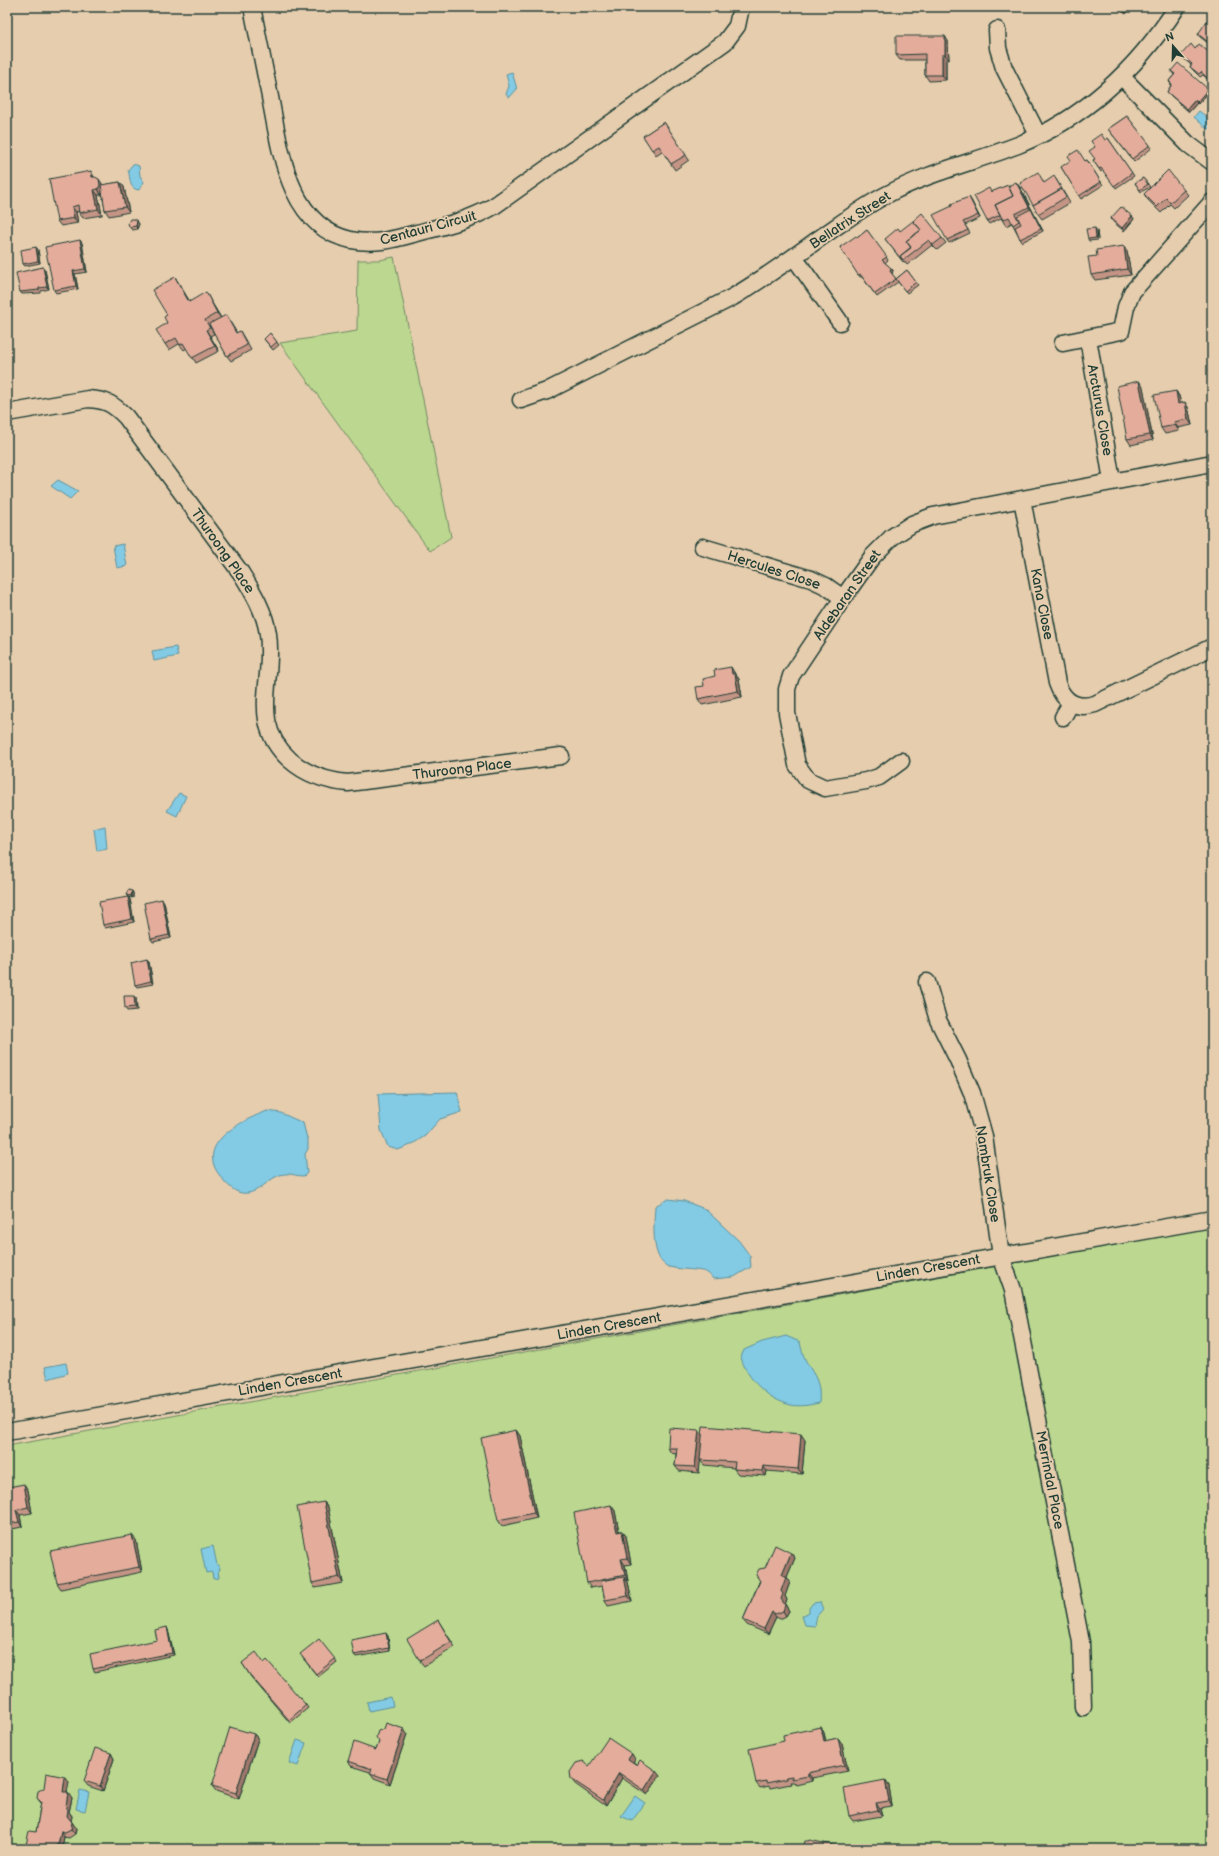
<svg xmlns="http://www.w3.org/2000/svg" width="1219" height="1856" viewBox="0 0 1219 1856" font-family="'Balsamiq Sans',sans-serif">
  <rect width="100%" height="100%" fill="#e6cdae"/>
  <filter id="ink" filterUnits="userSpaceOnUse"><feTurbulence type="fractalNoise" baseFrequency=".025" numOctaves="2"/><feDisplacementMap in="SourceGraphic" scale="8" xChannelSelector="R" yChannelSelector="G"/><feConvolveMatrix kernelMatrix="1 2 1 2 8 2 1 2 1" color-interpolation-filters="sRGB"/></filter>
  <g filter="url(#ink)">
    <path fill="#bcd78f" stroke="#6e8a62" d="M394,257L451,537L430,551L280,343L357,331L358,260H380Z
      M1212,1227V1849H7V1446Z"/>
    <path fill="#83cae4" stroke="#5b929e" d="M512,72L517,89L509,98L506,94L509,86L506,74Z
      M1199,111L1212,121V126L1208,130L1194,117Z
      M133,164L139,166L140,176L144,182L139,190C128,189 131,178 128,170Z
      M58,480L78,491L70,499L51,486Z
      M123,544L127,566L117,568L113,546Z
      M176,647L178,656L154,661L152,651Z
      M179,793L186,796L177,816L167,811Z
      M105,826L107,849L97,851L94,829Z
      M457,1092L462,1112L440,1119L425,1136L411,1145L398,1150L388,1147L381,1130L378,1094Z
      M267,1111L281,1113L303,1123L308,1142V1149L305,1154L307,1173L304,1176C295,1176 288,1172 280,1175C266,1180 258,1195 242,1193C234,1192 226,1184 221,1177C193,1144 241,1121 267,1111Z
      M668,1199L684,1201L705,1209L739,1241L750,1256L751,1267L734,1277L713,1279C708,1271 703,1271 694,1270C687,1269 676,1269 669,1267C650,1260 654,1222 655,1206Z
      M786,1336L800,1342C801,1348 803,1355 806,1361C815,1377 821,1382 819,1403C810,1405 800,1407 791,1405C768,1400 746,1378 741,1357L744,1350L762,1342Z
      M66,1363L68,1373L48,1379L45,1367Z
      M213,1546L217,1565H219L220,1570H218L219,1578L213,1579L212,1572L206,1573L201,1549Z
      M820,1602L823,1609L817,1616L815,1626L805,1625L802,1616L809,1612V1608L813,1603Z
      M391,1697L393,1706L369,1711L367,1702Z
      M297,1740L306,1743L298,1766L289,1763Z
      M80,1790L89,1792L85,1811L76,1809Z
      M635,1796L645,1803L632,1821L621,1816Z"/>
    <g fill="none" stroke-linecap="round" stroke-linejoin="round">
      <defs>
        <path id="minor" d="M252,7C258,37 264,67 270,97C280,148 288,227 351,240C375,245 395,239 417,233C444,226 470,220 494,206L725,42L737,26L741,7
          M997,30L998,48L1004,68L1038,135
          M1122,77L1188,144L1212,162
          M794,257L840,322
          M1088,338L1112,481
          M1063,343L1121,331L1126,307L1132,292L1212,202
          M521,400L547,391L733,297C763,279 791,259 820,238C842,223 864,206 888,194C930,172 974,162 1018,145C1085,118 1138,67 1177,7
          M7,413L88,399C107,400 113,404 126,417L241,573C253,592 265,612 268,634C275,681 248,722 290,760C307,775 326,781 348,783L561,756
          M1022,499L1057,683C1063,701 1076,710 1095,704L1212,647
          M703,547L811,579L826,586L843,598
          M1063,717L1071,703
          M901,761L879,777L866,781L825,788L808,780L797,765L787,713V689L791,676L843,598L872,557L892,537L912,524L933,516L1212,463
          M927,982L938,1020L958,1060L972,1093L984,1136L1001,1256L1013,1290L1081,1642L1083,1707
          M7,1432L1212,1219"/>
      </defs>
      <use href="#minor" stroke="#1f3d34" stroke-width="19"/>
      <use href="#minor" stroke="#e6cdae" stroke-width="16"/>
    </g>
    <path fill="#c49485" stroke="#1f3d34" d="M1116,7H1131L1126,14Z
      M1212,20V46L1200,37L1198,34Z
      M948,41L949,60H946V80L929,81L925,75V60H900L896,55Z
      M1195,49L1212,55V83L1203,75L1200,77L1190,67L1191,65L1183,58L1181,55Z
      M1171,71L1209,92L1198,104L1197,103L1189,112L1169,94L1167,92L1171,85L1169,81L1174,75Z
      M1127,116L1152,148L1134,162L1108,129Z
      M664,122L689,160L675,170L662,151L656,155L643,136Z
      M1108,138L1134,176L1116,188L1103,170L1101,172L1093,160L1095,159L1105,140Z
      M1087,160L1103,185L1081,199L1061,167L1085,161Z
      M94,177L103,185L120,182L124,187L129,212L109,216L105,210L102,194L101,195H98L102,215L83,218L79,213V211L76,212L78,223L61,226L57,221Z
      M1143,178L1150,187L1141,192L1135,183Z
      M1056,179L1070,203L1042,219L1038,214L1044,183Z
      M1008,185L1020,187L1043,231L1022,242L1012,223L1006,226L1001,218L989,224L987,221L992,192Z
      M1184,190L1188,195L1174,208L1170,204L1161,213L1148,200L1144,194Z
      M971,200L980,218L965,225L970,233L949,243L947,240Z
      M1132,216L1134,219L1124,231L1112,221L1111,218Z
      M137,221L139,224L137,229L133,230L131,229L129,226Z
      M867,230L888,260L885,263L891,268L893,270L892,274L896,279L907,270L918,285L907,293L898,282L877,297L862,277H860L840,247L857,238Z
      M900,231L942,238L946,243L937,250L932,245L907,265L904,261L903,262L885,239Z
      M1097,231L1098,240L1089,241L1088,239Z
      M80,240L82,243L87,272L75,274L78,289L56,293L54,290Z
      M1124,246L1127,251L1131,275L1095,280L1091,275L1097,256Z
      M36,247L38,250L40,263L25,266L23,264Z
      M45,270L49,289L41,291V293L22,294L20,292Z
      M175,277L190,302L209,298L221,318L229,320L237,333L240,331L251,350L231,361L227,356L210,325H209L214,334L210,336L219,351L196,363L187,348L184,350L179,344L169,350L165,344L167,323V315Z
      M270,333L279,345L273,350L264,339Z
      M1139,381L1143,387L1153,440L1131,445L1127,439Z
      M1176,391L1179,396L1181,403L1188,407L1192,425L1178,428L1179,431L1165,434L1161,428Z
      M734,672L735,674L739,679L742,697L702,705L698,699L704,686Z
      M132,891L133,893V898L128,897L130,899L134,922L105,928L103,925L128,897L126,895Z
      M162,899L164,902L171,938L153,942L151,939Z
      M147,959L149,962L153,984L137,987L135,985Z
      M136,998L137,1010L127,1011L125,1008Z
      M516,1430L520,1436L537,1518L502,1526L498,1520Z
      M702,1436L805,1440L802,1474L767,1471L766,1476L738,1474L734,1469V1468L704,1465L700,1460L699,1473L679,1471L675,1466L676,1454L671,1453L668,1448Z
      M28,1490L32,1513L20,1515L22,1527L7,1530V1492Z
      M324,1502L328,1507L343,1583L315,1588L312,1583Z
      M611,1505L615,1511L619,1531H622L626,1536L631,1564L625,1565L628,1581H627L628,1582L632,1601L608,1606L605,1600L602,1586L591,1588L587,1583Z
      M7,1539L8,1540L13,1565L7,1566Z
      M136,1540L142,1572L61,1589L57,1583Z
      M795,1558L787,1577L790,1582L785,1596L787,1600L785,1604L789,1611L786,1616L780,1619L776,1617L768,1634L747,1625L743,1620L765,1568Z
      M438,1620L455,1647L424,1666L420,1661Z
      M167,1627L168,1630L174,1655L95,1672L93,1669L157,1640Z
      M388,1636L390,1651L356,1657L354,1655Z
      M302,1657L335,1659L337,1662L318,1677Z
      M242,1663L306,1705L308,1708L290,1723L251,1677Z
      M821,1727L824,1733L826,1741L838,1738L842,1744L848,1771L812,1778V1781L796,1785L794,1782H790L791,1784L770,1788L769,1786L760,1788L756,1783L784,1741Z
      M384,1729L407,1734L390,1784L374,1778L370,1772L351,1766L348,1761L376,1750Z
      M254,1734L258,1739L239,1799L216,1791L212,1786Z
      M111,1753L114,1759L103,1791L88,1786L84,1781Z
      M635,1759L633,1762L660,1776L647,1795L622,1778L606,1806L575,1784L571,1779L589,1766Z
      M885,1780L889,1786L892,1806L880,1808L882,1816L853,1821L849,1816Z
      M69,1782L67,1792L72,1798L69,1812L72,1816L71,1821L76,1828L75,1834L69,1838L64,1837L62,1849H29L26,1845L36,1832L41,1803L37,1798Z"/>
    <path fill="#a0786c" stroke="#1f3d34" d="M1123,7H1131L1126,14L1122,8Z
      M945,36L948,41L949,60L945,55Z
      M942,55L946,60V80L942,75Z
      M1208,89L1209,92L1198,104L1197,102Z
      M1195,100L1197,103L1189,112L1187,109Z
      M91,171L94,177H92Z
      M99,179L103,185L104,190L101,195L98,189Z
      M120,182L124,187L129,212L125,207Z
      M1016,182L1020,187L1043,231L1029,207Z
      M94,190L98,195L102,215L98,209Z
      M969,197L971,200L980,218L978,215Z
      M72,207L76,212L78,223L74,218Z
      M1132,216L1134,219L1124,231L1122,228Z
      M137,221L139,224L137,229L136,226Z
      M1095,228L1097,231L1098,240L1096,238Z
      M80,240L82,243L87,272L85,269Z
      M1124,246L1127,251L1131,275L1127,269Z
      M36,247L38,250L40,263L38,261Z
      M43,267L45,270L49,289L47,287Z
      M891,268L893,270L892,274L890,271Z
      M73,271L75,274L78,289L76,286Z
      M175,277L193,307L189,302Z
      M206,292L209,298L221,318L217,313Z
      M206,330L210,336L219,351L215,346Z
      M1139,381L1143,387L1153,440L1150,435Z
      M1176,391L1179,396L1182,409L1178,404Z
      M1185,402L1188,407L1192,425L1188,419Z
      M1174,422L1178,428L1179,431L1175,425Z
      M731,667L734,672L736,680L732,674Z
      M735,674L739,679L742,697L738,691Z
      M132,891L133,893V898L131,896Z
      M128,897L130,899L134,922L132,919Z
      M162,899L164,902L171,938L169,935Z
      M147,959L149,962L153,984L151,981Z
      M134,996L136,998L137,1010L135,1007Z
      M516,1430L520,1436L537,1518L534,1513Z
      M699,1430L703,1436L699,1473L695,1467Z
      M801,1434L805,1440L802,1474L798,1469Z
      M763,1466L767,1471L766,1476L762,1471Z
      M24,1484L28,1490L32,1513L28,1507Z
      M324,1502L328,1507L343,1583L339,1577Z
      M611,1505L615,1511L620,1537L617,1532Z
      M16,1510L20,1515L22,1527L19,1522Z
      M622,1531L626,1536L631,1564L627,1558Z
      M132,1535L136,1540L142,1572L139,1567Z
      M7,1539L8,1540L13,1565L9,1559L7,1550Z
      M791,1553L795,1558L787,1577L790,1582L785,1596L787,1600L785,1604L789,1611L786,1616L783,1611L781,1599L782,1575Z
      M621,1559L625,1565L628,1581L625,1575Z
      M624,1577L628,1582L632,1601L628,1596Z
      M772,1612L776,1617L768,1634L764,1629Z
      M167,1627L168,1630L174,1655L172,1653Z
      M386,1633L388,1636L390,1651L389,1648Z
      M821,1727L824,1733L827,1747L824,1741Z
      M404,1729L407,1734L390,1784L387,1779Z
      M254,1734L258,1739L239,1799L236,1793Z
      M838,1738L842,1744L848,1771L844,1765Z
      M111,1753L114,1759L103,1791L100,1786Z
      M632,1754L635,1759L632,1764L628,1759Z
      M656,1771L660,1776L647,1795L644,1790Z
      M619,1773L622,1778L606,1806L603,1800Z
      M808,1773L812,1778V1781L808,1776Z
      M65,1777L69,1782L66,1797L63,1792Z
      M885,1780L889,1786L892,1806L889,1801Z
      M68,1792L72,1798L69,1812L72,1816L71,1822L67,1816L66,1806Z
      M876,1803L880,1808L882,1816L878,1810Z
      M72,1822L76,1828L75,1834L71,1829Z
      M61,1831L64,1837L62,1849H57Z"/>
    <path fill="#e4ac9b" stroke="#1f3d34" d="M1209,18L1212,20V45L1198,34Z
      M896,36H945V55H942V75H925V54L896,55Z
      M1191,44L1195,49L1199,44L1212,55V82L1201,72L1199,74L1190,67L1192,64L1181,55Z
      M1178,63L1208,89L1197,102L1195,100L1187,109L1167,92L1172,84L1169,81L1175,74L1171,71Z
      M1212,110V117L1209,115Z
      M1127,116L1150,145L1132,159L1108,129Z
      M664,122L686,155L671,164L659,146L652,150L643,136Z
      M1101,134L1105,140L1108,138L1132,173L1114,186L1101,168L1099,169L1093,160L1095,159L1089,151L1095,147L1091,141Z
      M1078,150L1085,161L1087,160L1101,182L1079,196L1061,167L1071,160L1068,156Z
      M1168,170L1184,190L1170,203L1166,198L1157,207L1144,194Z
      M91,171L92,177H95L99,179L100,185L98,189L94,190L98,209L79,213L78,205L72,207L74,218L57,221L49,179Z
      M1038,172L1044,183L1054,176L1063,191L1061,189L1033,205L1020,183Z
      M1143,178L1148,184L1140,190L1135,183Z
      M120,182L125,207L105,210L101,185Z
      M1016,182L1029,207L1015,214L1019,221L1013,225L1009,217L1003,220L995,205L1013,196L1008,186Z
      M1008,185L1013,196L995,205L1000,215L987,221L974,196L989,188L991,192Z
      M1061,189L1066,197L1038,214L1033,205Z
      M969,197L978,215L963,222L968,230L947,240L933,215L952,206L951,204Z
      M1121,207L1132,216L1122,228L1111,218Z
      M1031,209L1041,229L1020,239L1015,227L1021,224L1017,216Z
      M922,213L942,238L933,245L929,240L903,260L900,256L911,247L906,241L921,230L913,221Z
      M130,219H134L137,221L136,226L131,227L129,226L128,223Z
      M913,221L921,230L906,241L911,248L900,256L902,259H901L885,239L898,228L900,231Z
      M1095,228L1096,238L1088,239L1086,229Z
      M867,230L887,257L882,260L891,268L890,271L896,279L907,270L916,282L905,291L896,279L875,294L860,274L858,275L840,247L856,236L857,238Z
      M80,240L85,269L73,271L76,286L54,290L45,247Z
      M1124,246L1127,269L1091,275L1088,257L1097,256L1096,250Z
      M36,247L38,261L23,264L21,250Z
      M43,267L47,287L39,288V290L20,292L16,273Z
      M175,277L189,302L206,292L217,313L205,320L210,328L206,330L215,346L192,358L183,343L180,345L176,338L165,344L156,330L167,323L164,317L167,315L152,290Z
      M226,315L236,333L240,331L247,345L227,356L209,324Z
      M270,333L277,342L271,347L264,339Z
      M1139,381L1150,435L1127,439L1117,386Z
      M1176,391L1178,404L1185,402L1188,419L1174,422L1175,425L1161,428L1154,395Z
      M731,667L732,674H735L738,691L698,699L696,687L704,686L703,679L715,676L714,670Z
      M128,890L132,891L131,896L126,895Z
      M128,897L132,919L103,925L99,902Z
      M162,899L169,935L151,939L144,903Z
      M147,959L151,981L135,985L131,963Z
      M124,996H134L135,1007L125,1008Z
      M703,1426L801,1434L798,1469L763,1466L762,1471L734,1469L735,1462L700,1460Z
      M669,1428L699,1430L695,1467L675,1466L677,1448H668Z
      M516,1430L534,1513L498,1520L481,1438Z
      M24,1484L28,1507L16,1510L19,1522L7,1524V1492L9,1491L8,1487Z
      M324,1502L339,1577L312,1583L297,1507Z
      M611,1505L617,1532L622,1531L627,1558L621,1559L625,1575L587,1583L574,1513Z
      M132,1535L139,1567L57,1583L50,1551Z
      M775,1545L791,1553L782,1575L786,1577L781,1591L783,1594L781,1599L785,1605L783,1611L776,1614L772,1612L764,1629L743,1620L760,1581L756,1575L759,1569L765,1568Z
      M7,1550L9,1559L7,1560Z
      M624,1577L628,1596L605,1600L601,1581Z
      M438,1620L451,1642L420,1661L407,1639Z
      M167,1627L172,1653L93,1669L90,1654L157,1640L155,1630Z
      M386,1633L389,1648L354,1655L351,1640Z
      M319,1639L335,1659L316,1674L300,1654Z
      M256,1652L264,1663L267,1660L306,1705L289,1720L250,1675L242,1663Z
      M386,1723L404,1729L387,1779L370,1773L372,1769L348,1761L354,1742L376,1750L379,1742L376,1737L378,1731L384,1729Z
      M230,1727L254,1734L236,1793L212,1786Z
      M821,1727L824,1741L838,1738L844,1765L808,1773V1776L792,1779V1776L786,1777L787,1779L766,1783V1781L756,1783L749,1749L784,1741L783,1735Z
      M608,1738L632,1754L628,1759L637,1765L640,1760L656,1771L644,1790L619,1773L603,1800L571,1779L570,1772L576,1763L583,1761L589,1766Z
      M95,1748L111,1753L100,1786L84,1781Z
      M46,1773L65,1777L63,1792H68L66,1806L68,1810L67,1816L72,1822L71,1829L65,1832L61,1831L57,1849H49L26,1845L29,1831L36,1832L41,1802L37,1798L38,1791L44,1788Z
      M885,1780L889,1801L876,1803L878,1810L849,1816L844,1788Z
      M809,1840L852,1849H803L805,1841H809Z"/>
  </g>
  <g text-anchor="middle" dominant-baseline="central" stroke-width="3.5" stroke-linejoin="round" paint-order="stroke">
    <g font-size="14" fill="#1f3d34" stroke="#e6cdae">
      <text transform="translate(850 220) rotate(-33)">Bellatrix Street</text>
      <text transform="translate(428 228) rotate(-15)">Centauri Circuit</text>
      <text transform="translate(1100 410) rotate(80)">Arcturus Close</text>
      <text transform="translate(223 551) rotate(55)">Thuroong Place</text>
      <text transform="translate(774 570) rotate(18)">Hercules Close</text>
      <text transform="translate(847 595) rotate(-55)">Aldebaran Street</text>
      <text transform="translate(1042 604) rotate(79)">Kana Close</text>
      <text transform="translate(462 769) rotate(-7)">Thuroong Place</text>
      <text transform="translate(988 1174) rotate(81)">Nambruk Close</text>
      <text transform="translate(928 1268) rotate(-10)">Linden Crescent</text>
      <text transform="translate(609 1326) rotate(-10)">Linden Crescent</text>
      <text transform="translate(290 1382) rotate(-10)">Linden Crescent</text>
      <text transform="translate(1050 1480) rotate(79)">Merrindal Place</text>
    </g>
  </g>
  <rect width="1219" height="1856" fill="none" stroke="#e6cdae" stroke-width="24"/>
  <rect x="12" y="12" width="1195" height="1832" fill="none" stroke="#1f3d34" stroke-width="1.5" filter="url(#ink)"/>
  <g transform="translate(1173 46) rotate(340)" stroke="#e6cdae" stroke-width="3" paint-order="stroke">
  <path d="M0-3L7 15L0 10L-7 15Z" fill="#1f3d34"/>
  <text y="-6" font-size="11" font-weight="bold" text-anchor="middle" fill="#1f3d34">N</text>
  </g>
</svg>
